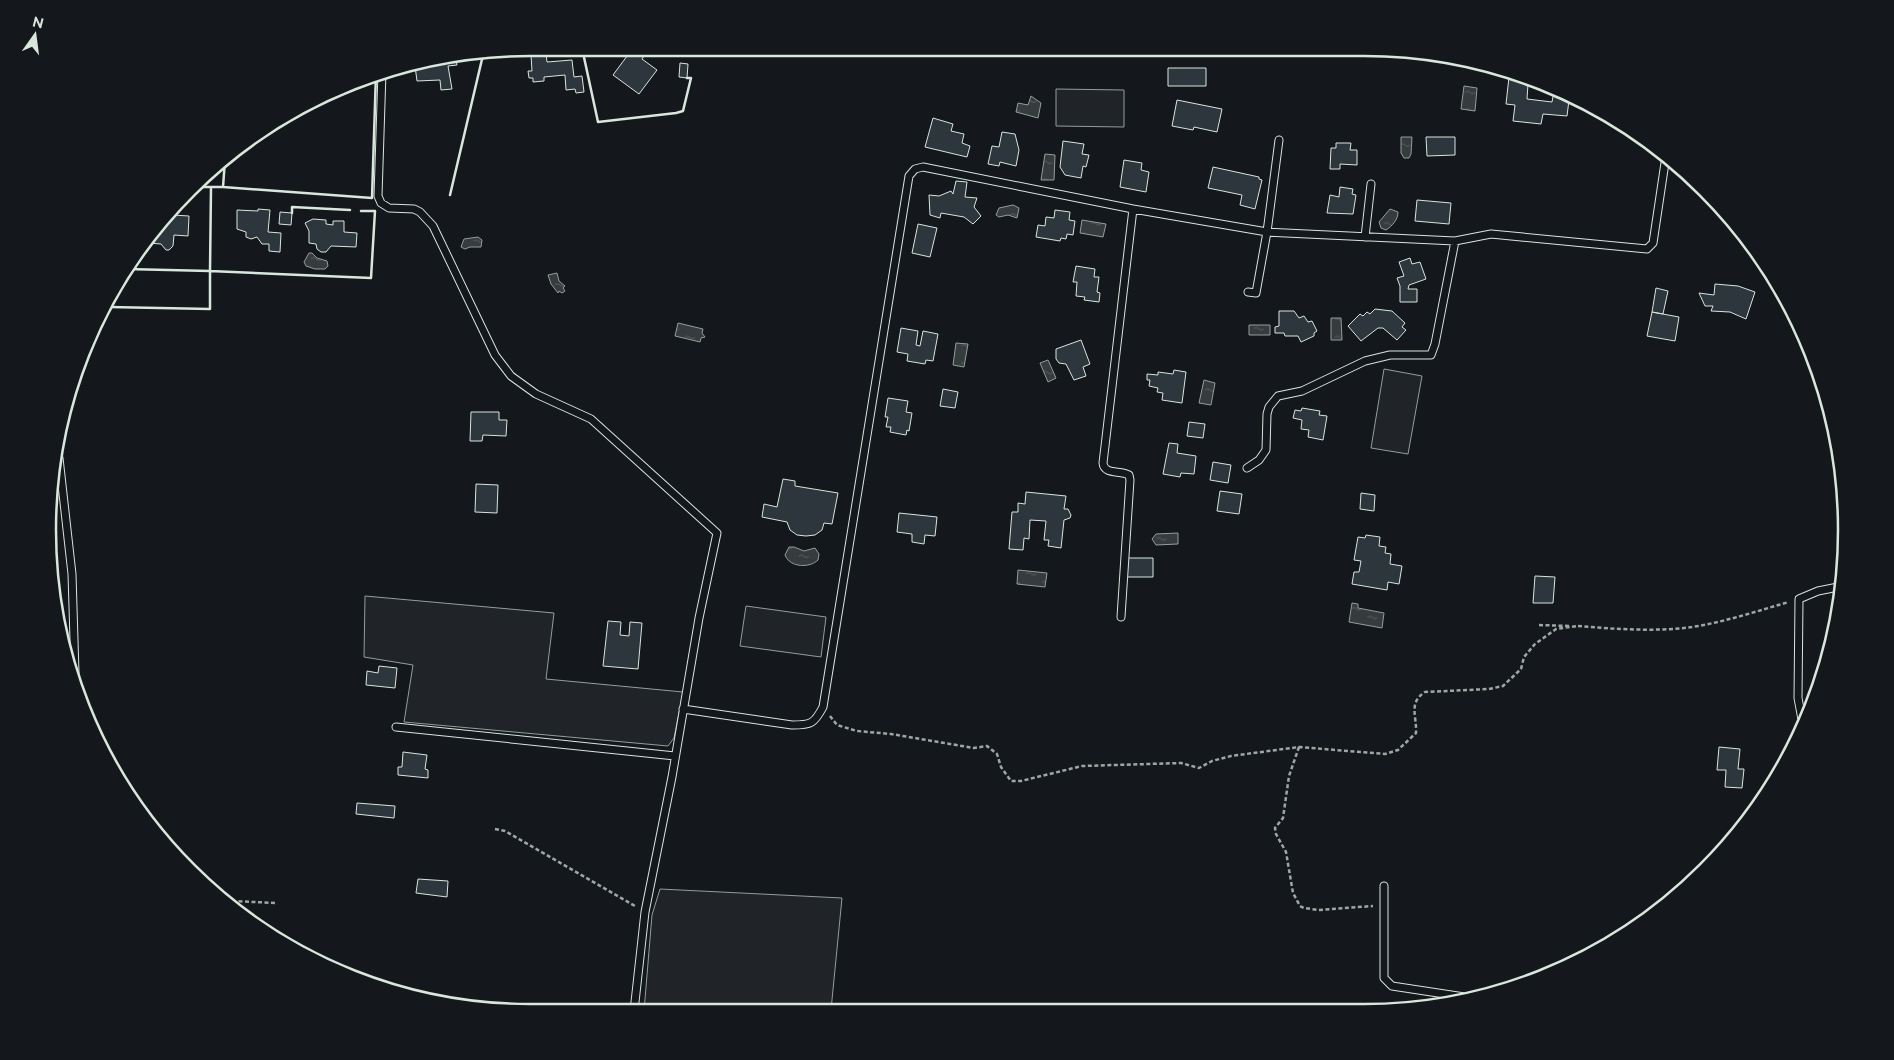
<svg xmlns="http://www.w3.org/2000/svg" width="1894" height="1060" viewBox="0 0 1894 1060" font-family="Raleway,sans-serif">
  <defs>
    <pattern id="water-ripples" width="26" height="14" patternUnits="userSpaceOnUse" patternTransform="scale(1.25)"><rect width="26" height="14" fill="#363b3e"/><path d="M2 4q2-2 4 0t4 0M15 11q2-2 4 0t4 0" fill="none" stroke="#525759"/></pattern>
  </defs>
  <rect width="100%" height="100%" fill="#14181c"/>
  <path fill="#202428" stroke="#939e99" d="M1056,89L1124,90V127L1056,126Z
    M1384,369L1422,376L1408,454L1371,448Z
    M365,596L554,613L546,679L683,692L674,738L668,746L404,722L413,665L364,657Z
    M746,606L826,617L821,657L740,646Z
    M660,889L842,898L831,1010L644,1011L652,915Z"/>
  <path fill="url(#water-ripples)" stroke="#939e99" d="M1464,86L1477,88L1475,111L1461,109Z
    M1031,96L1041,103L1038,118L1016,112L1018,103L1028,105Z
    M1401,137H1412L1411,154L1409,158H1404L1401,153Z
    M1045,154L1055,155L1054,180H1041Z
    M1013,205L1019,208L1017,218L1008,215L999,217L996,215L999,208Z
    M1390,209L1398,212C1398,220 1392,226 1386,230L1381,228L1379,222Z
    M1082,220L1106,224L1103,237L1080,233Z
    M478,237L482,240L481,247H470L465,249L461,247L464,239Z
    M309,253H312L317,258L327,261L328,266L325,269H315L306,266L304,262Z
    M557,273L559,281L565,286L563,288L565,291L562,293L559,291L558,293L551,284L548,275Z
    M1331,318H1341L1342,340H1331Z
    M678,323L703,329L702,333L705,337L701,338L700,342L675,336Z
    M1249,325H1270V335H1249Z
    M956,343L968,344L964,367L953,365Z
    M1048,360L1056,378L1048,382L1040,363Z
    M1204,380L1215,383L1211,405L1199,403Z
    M1178,533V544L1156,545L1152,539L1156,534Z
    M789,547H794L804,551L815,548L819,554L818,560C810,568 790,568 785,555Z
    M1018,570L1047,573L1045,587L1017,584Z
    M1352,603L1358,604V608L1384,613L1382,628L1349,622Z"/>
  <path fill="#2c363c" stroke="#d8e6dc" d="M633,48L644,56L642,59L657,70L639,94L613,75Z
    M546,54L547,62L572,60L574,77L582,76L584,92L576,93L575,89L566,90L565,75L544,77V81L533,82V78H529L528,71H532L531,55Z
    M456,60L457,65L448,66L452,89L441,90L440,80L417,81L415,66Z
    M680,63L688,64L687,78L679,77Z
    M1168,68H1206V86H1168Z
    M1515,75L1540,85L1528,84L1527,99L1552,102L1554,91L1573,99V101L1569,100L1567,116L1543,114L1541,124L1513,121L1515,105L1506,104L1509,77L1515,78Z
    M1177,100L1222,109L1217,132L1194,127L1193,130L1172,126Z
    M933,118L953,124L951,131L964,134L962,143L970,146L967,157L925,147Z
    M1002,132L1015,134L1019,150L1016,166L1000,162L999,166L988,164L992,146L999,147Z
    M1426,137H1455V155L1427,156Z
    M1063,141L1084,144L1082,154L1089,155L1086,167L1083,166L1081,178L1065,175L1060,167Z
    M1336,143H1351L1350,150H1357V165L1340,164V169H1330L1331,148H1336Z
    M1124,160L1142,163L1141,170L1149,172L1146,192L1120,187Z
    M1213,167L1259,177V179L1262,180L1255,209L1240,205L1242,195L1208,188Z
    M956,181L967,182L965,197L977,198L974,207L981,216L973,224L964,217L941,213L940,218L930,215L929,195L939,196L951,191L953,194Z
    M1340,187L1353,189L1352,194L1356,195L1353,214L1327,213L1330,195L1339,197Z
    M1417,200L1451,203L1449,224L1415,221Z
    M258,209L270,210L268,232L281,233L280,252L269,251V244H262L257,237L251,239L246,237V232L237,229V210L258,211Z
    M1055,210L1070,212L1069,220L1075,221L1073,235L1067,234L1066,239L1061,238L1060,241L1036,237L1038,225L1045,226L1046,217L1054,218Z
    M280,212L292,213L291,225L279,224Z
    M173,215L189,216L188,236L174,235L173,246L169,250H166L161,244L148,243L147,246L143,247Z
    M313,219L326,220V224L333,225V221H344V232L357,233L356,247L331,246L326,252H321L317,249L316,244L309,243V231L305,223Z
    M918,224L937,228L930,257L912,253Z
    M1410,258L1412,264L1420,262L1426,279L1409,285L1408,289H1417V302H1400V286L1397,278L1404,276L1399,262Z
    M1076,266L1095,269L1094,277H1099L1097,292L1100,293L1099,302L1084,300L1085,297L1076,296L1077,282H1073Z
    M1715,284L1738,286L1755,292L1746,319L1730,312L1711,311L1713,306H1705L1699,293L1714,295Z
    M1656,288L1668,291L1663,314L1652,312Z
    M1375,309L1392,311L1405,323L1402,327L1406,330L1397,340L1383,328H1378L1361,341L1348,326L1360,314L1363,316L1367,312L1370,314Z
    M1279,311H1294L1299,318L1304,316L1308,322L1312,321L1317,331L1314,333V336L1301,342L1298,336H1285L1284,333H1275V327L1279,326Z
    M1652,312L1679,317L1675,341L1647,336Z
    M901,328L918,331L916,345L920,346L923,331L938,334L933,361L926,360L925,364L907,361L908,354L897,352Z
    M1081,340L1090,364L1083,367L1086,376L1074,380L1066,364L1059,363L1056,359V349Z
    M1174,370L1186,372L1182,403L1162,400L1163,393L1157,392L1158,388L1149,386L1150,380H1147V374L1158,375V372L1173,374Z
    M943,389L958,392L955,408L940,406Z
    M888,398L908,401L906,412L912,413L909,431L907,430L906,435L890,432L891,427H886L888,417H885Z
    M1302,408L1320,411L1319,415L1327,416L1323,440L1308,437L1309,430L1301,429L1302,420L1293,418L1295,410L1301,411Z
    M471,412H499V420H507L506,436L483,435L482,441H470Z
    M1189,422L1205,424L1203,438L1187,436Z
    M1169,443L1178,444L1177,453L1196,456L1194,474L1181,473L1180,477L1163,474Z
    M1213,462L1231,465L1228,483L1210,480Z
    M783,479L795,481V486L838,493L832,524L824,523L822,530L815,535L806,536L797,535L790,530L787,522L762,517L764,504L777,507Z
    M476,484L498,485L497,513L475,512Z
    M1220,491L1242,494L1239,514L1217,511Z
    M1026,492L1066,496L1064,509H1068L1071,515L1070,518L1064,520L1061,548L1048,546L1049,540H1044L1046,521L1030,520L1029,539L1024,538L1023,550L1009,549L1012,512H1018V503L1025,504Z
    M1361,493L1375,495L1374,511L1360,509Z
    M899,513L937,517L935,536L925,535L924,544L912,542V534L897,532Z
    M1366,535L1380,537L1379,546L1386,547L1385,553L1391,554L1390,564L1402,566L1399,584L1388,582L1387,590L1352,584L1354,572H1359L1361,561L1354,560L1358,537L1365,538Z
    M1128,558H1153V577H1127Z
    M1535,576L1555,577L1553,603H1533Z
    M608,621L621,622L620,635L629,636L630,622L642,623L638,669L603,666Z
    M379,666L397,668L395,688L366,685L367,671L378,673Z
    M1719,747L1740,749L1738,769H1744L1742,788L1725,787L1726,770H1717Z
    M403,752L427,755L425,769L428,770V778L398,775V767H402Z
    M357,803L395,806L394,818L356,814Z
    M418,879L448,881L447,897L416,893Z"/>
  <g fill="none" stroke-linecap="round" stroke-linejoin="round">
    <defs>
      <path id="service" d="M382,72L378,196L381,203L389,208L414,209L420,212L433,226L495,355L511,376L536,394L591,419L717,533L699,618L672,777L645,912L634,1011
        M1365,237L1371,184
        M1248,292L1256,293L1267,232L1279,140
        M59,458L72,574L75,673
        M1247,468L1259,460L1266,450L1267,414L1269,407L1278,396L1302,391L1365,361L1390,355H1431L1435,344L1455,241
        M1121,617L1130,480L1129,475C1120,470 1104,475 1103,463L1133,209
        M683,709L792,725C811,725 814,724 823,707L909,176L915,169L923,167L1133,209L1267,232L1455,241L1491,234L1647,249L1653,243L1666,156
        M1803,725L1798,698L1799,599L1818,591L1843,586
        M396,727L675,756
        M1384,886V978L1392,986L1471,998"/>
    </defs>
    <use href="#service" stroke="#d8e6dc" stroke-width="9"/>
    <path stroke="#9da8a2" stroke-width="2.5" stroke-dasharray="4 2.5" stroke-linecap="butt" d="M1539,625L1570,626
      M1578,626C1615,629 1655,632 1692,627C1725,622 1757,611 1789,602
      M830,716L837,725L857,731L891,734L974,748L987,746L997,754L1001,767L1011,781H1021L1082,766L1181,763L1199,768L1212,761L1231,756L1299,747L1385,754L1398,750L1416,733C1417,716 1408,703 1425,692L1489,689L1503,686L1521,669L1524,657L1535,644L1556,629L1577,626
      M1299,747L1289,776L1283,818L1275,828L1276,834L1286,852L1293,893L1300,906L1304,908L1318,910L1373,906
      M495,829L505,831L635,906
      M232,901L276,903"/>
    <use href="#service" stroke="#14181c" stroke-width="7"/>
    <path stroke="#d8e6dc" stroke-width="2.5" d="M582,48L598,122L676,113L683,111L691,78H687
      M199,187H223L225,160
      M211,187L210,271L371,278L375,211H361
      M223,187L372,198L376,73
      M450,195L483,55
      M292,213V207L350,210
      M109,307L210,309V271L126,269"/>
  </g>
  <path d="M0 0H1894V1060H0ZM530 56H1364A474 474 0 0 1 1838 530V530A474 474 0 0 1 1364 1004H530A474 474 0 0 1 56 530V530A474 474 0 0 1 530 56Z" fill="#14181c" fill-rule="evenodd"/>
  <path fill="none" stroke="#d8e6dc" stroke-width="2.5" d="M530 56H1364A474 474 0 0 1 1838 530V530A474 474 0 0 1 1364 1004H530A474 474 0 0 1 56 530V530A474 474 0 0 1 530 56Z"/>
  <g transform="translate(35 35) rotate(14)" stroke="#14181c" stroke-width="4" paint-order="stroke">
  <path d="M0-4L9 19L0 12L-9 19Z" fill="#d8e6dc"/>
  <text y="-8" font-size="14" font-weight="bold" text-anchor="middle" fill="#d8e6dc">N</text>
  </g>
</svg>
